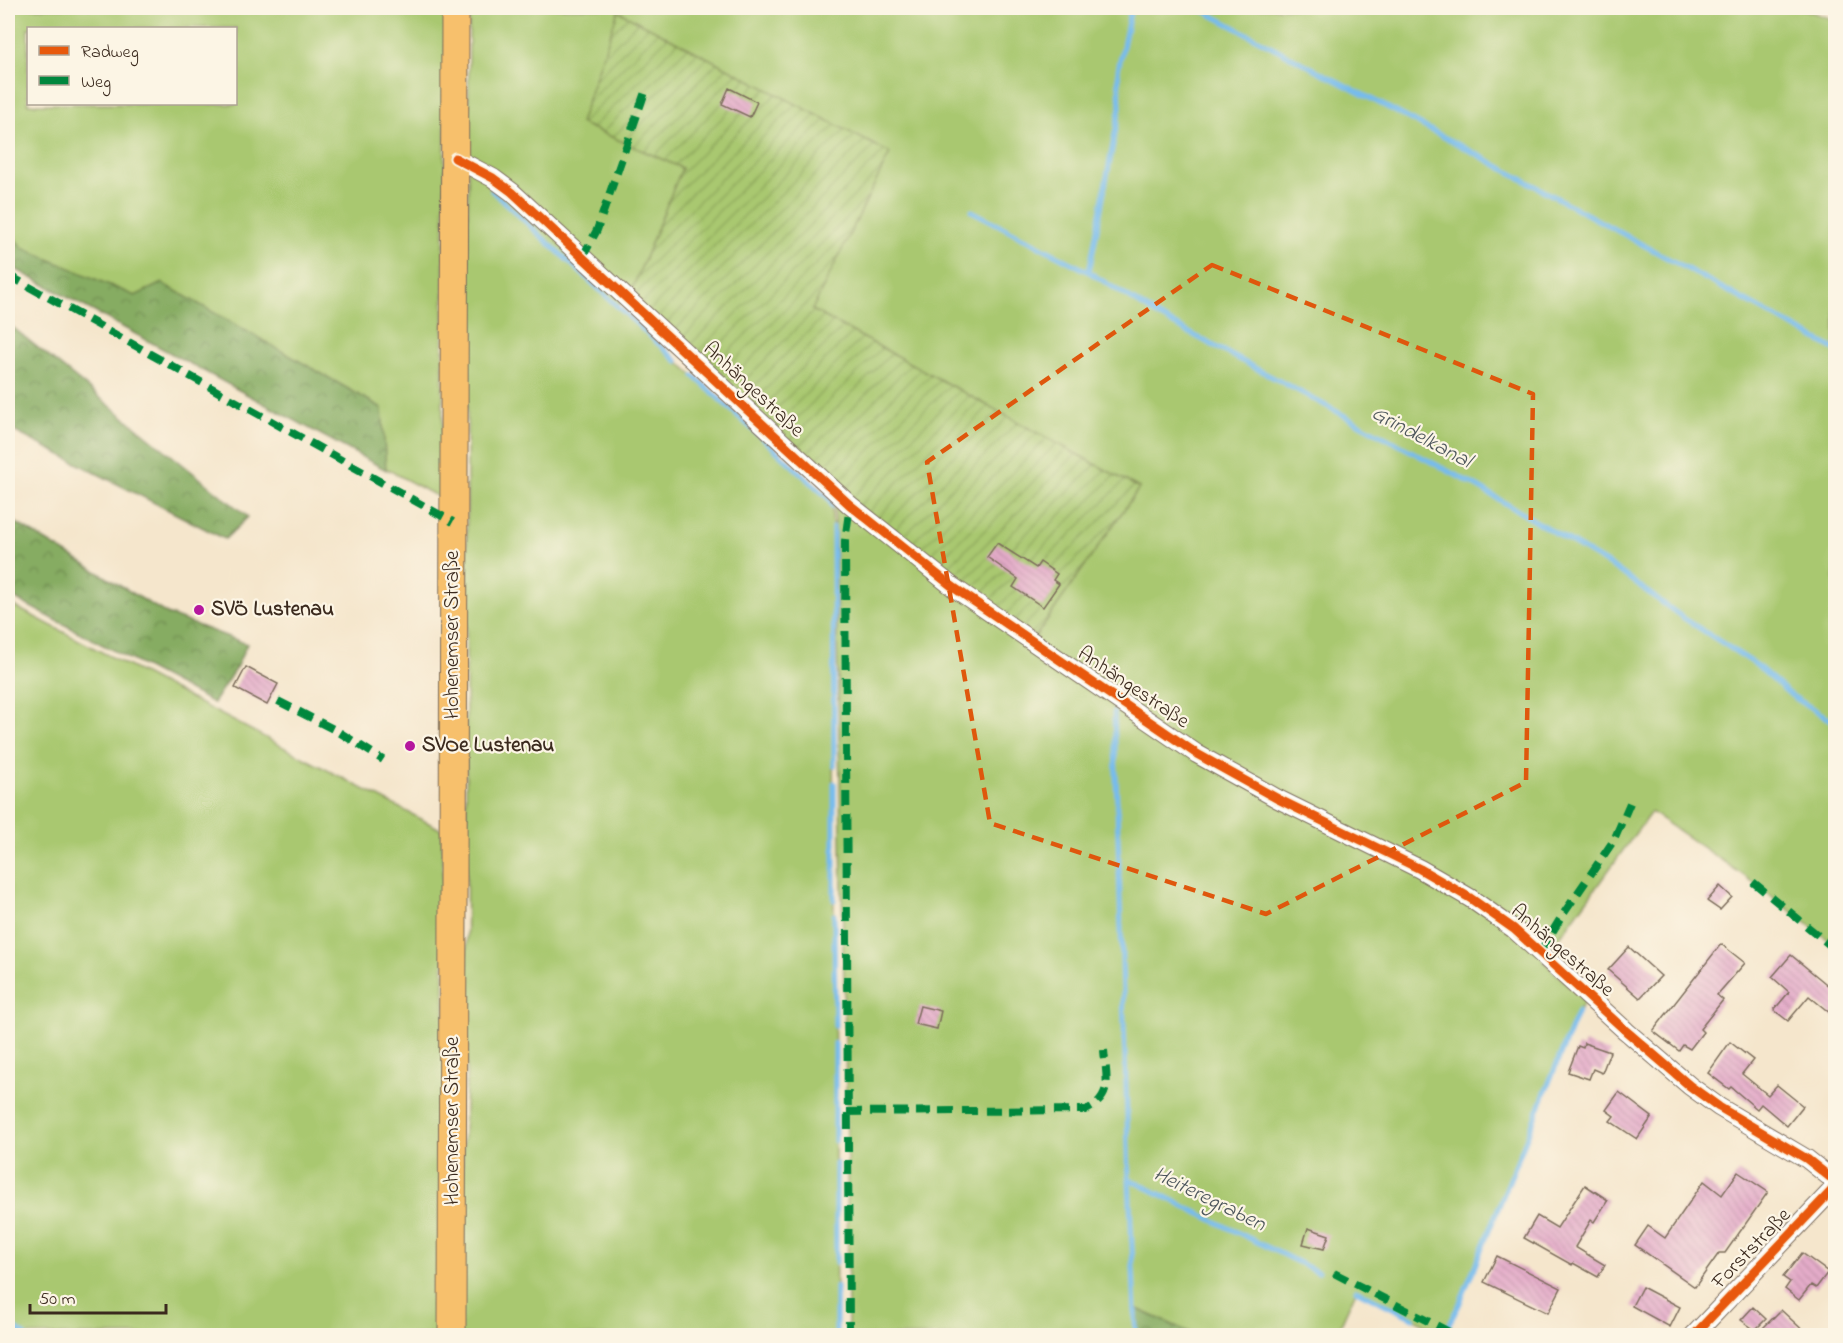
<svg xmlns="http://www.w3.org/2000/svg" width="1843" height="1343" viewBox="0 0 1843 1343" font-family="'Indie Flower',sans-serif">
  <defs>
    <pattern id="forest-crowns" width="20" height="18" patternUnits="userSpaceOnUse" patternTransform="scale(1.5)"><rect width="20" height="18" fill="#86ac62"/><path d="M2 6a3 3 0 1 1 6 0M12 15a3 3 0 1 1 6 0" fill="none" stroke="#6f8c50"/></pattern>
    <pattern id="garden-furrows" width="10" height="10" patternUnits="userSpaceOnUse" patternTransform="scale(1.5)"><rect width="10" height="10" fill="#a9c86f"/><path d="M-1 1l2-2M0 10L10 0M9 11l2-2" fill="none" stroke="#8ba35b"/></pattern>
    <pattern id="building-back-hatch" width="6" height="6" patternUnits="userSpaceOnUse" patternTransform="scale(1.5)"><rect width="6" height="6" fill="#e4acc9"/><path d="M-1 5l2 2M0 0l6 6M5-1l2 2" fill="none" stroke="#c494ac"/></pattern>
  </defs>
  <rect width="100%" height="100%" fill="#fcf5e5"/>
  <filter id="ink" filterUnits="userSpaceOnUse"><feTurbulence type="fractalNoise" baseFrequency=".0167" numOctaves="2"/><feDisplacementMap in="SourceGraphic" scale="12" xChannelSelector="R" yChannelSelector="G"/><feConvolveMatrix kernelMatrix="1 2 1 2 8 2 1 2 1" color-interpolation-filters="sRGB"/></filter>
  <filter id="wash" filterUnits="userSpaceOnUse"><feTurbulence type="fractalNoise" baseFrequency=".008" numOctaves="4" result="noise"/><feDisplacementMap in="SourceGraphic" scale="24" xChannelSelector="R" yChannelSelector="G"/><feGaussianBlur stdDeviation="1.35" result="paint"/><feColorMatrix in="noise" values="0 0 0 0 0 0 0 0 0 0 0 0 0 0 0 0 0 1.4 0 .05"/><feComposite in="paint" operator="in"/></filter>
  <g filter="url(#wash)">
    <rect width="100%" height="100%" fill="#f5e6cc"/>
    <path fill="#a9c86f" stroke="#727946" stroke-width="1.5" fill-rule="evenodd" d="M8,8H446L442,499L8,264ZM28,28H236V104H28Z
      M469,8H1800L1835,20V945L1753,882L1651,812L1543,960L1585,1002L1578,1011L1459,1305L1444,1333L1356,1291L1336,1335H1195L1135,1308L1136,1335L848,1336L847,1140L834,485L1033,640L1139,488L812,310L683,168L629,297L617,306L829,499L832,506L836,1335L455,1336L467,1064L466,718ZM1113,708L1114,712L1119,870L1118,869Z
      M8,603L442,830L449,1335H8Z"/>
    <path fill="url(#forest-crowns)" stroke="#606b40" stroke-width="1.5" d="M8,231L23,248L135,296L162,283L382,408L386,470L8,265Z
      M8,325L12,327L248,517L225,539L8,428Z
      M8,518L167,614L247,644L237,666L213,703L8,595Z
      M1135,1308L1195,1335H1136Z"/>
    <path fill="url(#garden-furrows)" stroke="#727946" stroke-width="1.5" d="M618,11L890,153L812,310L1139,488L1033,640L908,551L629,297L682,168L580,123Z"/>
    <g fill="none" stroke-linecap="round" stroke-linejoin="round">
      <path stroke="#76bbed" stroke-width="5" d="M1198,8L1480,156L1836,350
        M492,191L677,361
        M972,211L1089,272L1158,316L1478,487L1616,569L1682,617L1755,664L1792,696L1836,723
        M1089,272L1120,107L1118,70L1131,8
        M694,376L829,499L832,506
        M833,527L834,766
        M1114,712L1129,1179
        M834,783V900
        M834,915L835,1026
        M835,1043V1141
        M836,1163V1263
        M836,1287V1336
        M1356,1290L1413,1318
        M8,1323L26,1336
        M1444,1333L1459,1305L1578,1011
        M1136,1336L1129,1179L1318,1272"/>
    </g>
    <g id="blocks">
      <path fill="url(#building-back-hatch)" d="M729,88L757,102L750,117L722,104Z
        M997,543L1036,568L1040,562L1057,574L1053,580L1059,584L1043,607L1013,587L1018,579L987,557Z
        M246,667L278,684L267,705L235,688Z
        M1720,886L1732,897L1720,910L1707,901Z
        M1721,944L1745,963L1717,995L1723,1000L1700,1029L1703,1032L1690,1049L1683,1045L1679,1051L1653,1031Z
        M1629,947L1661,976L1640,998L1608,970Z
        M1791,955L1836,992V1018L1809,996L1788,1021L1774,1010L1789,992L1772,977Z
        M920,1006L941,1011L937,1029L915,1024Z
        M1730,1042L1753,1060L1742,1074L1768,1095L1777,1085L1803,1106L1787,1126L1761,1104L1757,1109L1731,1087L1729,1089L1708,1073Z
        M1584,1043L1610,1052L1602,1073L1593,1069L1589,1079L1568,1072L1578,1046L1583,1048Z
        M1619,1092L1652,1117L1637,1139L1610,1121L1614,1116L1606,1110Z
        M1738,1172L1768,1192L1725,1253H1719L1695,1287L1635,1245L1648,1226L1665,1238L1704,1181L1722,1195Z
        M1585,1185L1608,1200L1594,1222L1591,1220L1575,1247L1605,1265L1598,1277L1573,1263L1572,1265L1524,1238L1537,1216L1557,1228Z
        M1308,1228L1329,1235L1324,1249L1303,1244Z
        M1802,1253L1828,1272L1816,1288L1811,1285L1799,1300L1785,1289L1790,1282L1783,1277Z
        M1497,1256L1561,1288L1548,1313L1484,1282Z
        M1642,1287L1680,1307L1670,1327L1632,1306Z
        M1753,1307L1766,1319L1755,1330L1741,1320Z
        M1781,1310L1808,1335H1756Z"/>
    </g>
  </g>
  <g filter="url(#ink)">
    <use href="#blocks" fill-opacity="0" stroke="#7c6c5b" stroke-width="1.5"/>
    <g fill="none" stroke-linecap="round" stroke-linejoin="round">
      <defs>
        <path id="street" d="M455,158L493,178L512,192L850,505L953,587L1197,754L1278,799L1420,869L1470,898L1514,929L1626,1031L1690,1086L1719,1107L1807,1159L1836,1182
          M1693,1336L1836,1186"/>
        <path id="primary" d="M452,1336L455,8"/>
      </defs>
      <use href="#street" stroke="#7c6c5b" stroke-width="20"/>
      <use href="#primary" stroke="#7c6c5b" stroke-width="29"/>
      <use href="#street" stroke="#fff" stroke-width="18"/>
      <use href="#primary" stroke="#f7c06c" stroke-width="27"/>
      <path stroke="#00873e" stroke-width="8" stroke-dasharray="15 8" stroke-linecap="butt" d="M582,258L597,230L645,92
        M8,275L453,522
        M278,701L339,732L383,760
        M1753,882L1836,950
        M1540,952L1562,916L1614,840L1630,803
        M847,1112L1086,1110C1114,1096 1106,1077 1104,1050
        M1334,1273L1457,1336
        M849,1336L845,541L850,505"/>
      <defs>
        <path id="cycleway" d="M455,158L493,178L512,192L850,505L953,587L1197,754L1278,799L1420,869L1470,898L1514,929L1626,1031L1690,1086L1719,1107L1807,1159L1836,1182
          M1693,1336L1836,1186"/>
      </defs>
      <use href="#cycleway" stroke="#fcf5e5" stroke-width="13"/>
      <use href="#cycleway" stroke="#e8590c" stroke-width="9"/>
    </g>
  </g>
  <path fill="none" stroke="#df570d" stroke-width="4.5" stroke-dasharray="12 8" stroke-linejoin="round" d="M1212,265L1533,394L1526,782L1266,914L990,823L927,462Z"/>
  <g fill="#b5179e" stroke="#fcf5e5" stroke-width="2">
    <circle cx="199" cy="610" r="6"/>
    <circle cx="410" cy="746" r="6"/>
  </g>
  <g text-anchor="middle" dominant-baseline="central" stroke-width="4.5" stroke-linejoin="round" paint-order="stroke">
    <g font-size="21" fill="#3b2a1e" stroke="#fcf5e5">
      <text transform="translate(753 390) rotate(43)">Anhängestraße</text>
      <text transform="translate(453 635) rotate(-90)">Hohenemser Straße</text>
      <text transform="translate(1133 688) rotate(34)">Anhängestraße</text>
      <text transform="translate(1562 951) rotate(41)">Anhängestraße</text>
      <text transform="translate(453 1121) rotate(-90)">Hohenemser Straße</text>
      <text transform="translate(1752 1249) rotate(-46)">Forststraße</text>
    </g>
    <g font-size="21" font-weight="bold" fill="#3b2a1e" stroke="#fcf5e5" text-anchor="start">
      <text x="211" y="610">SVÖ Lustenau</text>
      <text x="422" y="746">SVOe Lustenau</text>
    </g>
    <g font-size="22" font-style="italic" fill="#4d565c" stroke="#fcf5e5">
      <text transform="translate(1421 438) rotate(28)">Grindelkanal</text>
      <text transform="translate(1209 1200) rotate(26)">Heiteregraben</text>
    </g>
  </g>
  <rect width="1843" height="1343" fill="none" stroke="#fcf5e5" stroke-width="30"/>
  <rect x="27" y="27" width="210" height="78" fill="#fcf5e5" stroke="#afa495" stroke-width="1.5"/>
  <rect x="39" y="46" width="30" height="9" fill="#e8590c" stroke="#afa495" stroke-width="1.5"/>
  <text x="81" y="57" font-size="18" fill="#3b2a1e">Radweg</text>
  <rect x="39" y="76" width="30" height="9" fill="#00873e" stroke="#afa495" stroke-width="1.5"/>
  <text x="81" y="87" font-size="18" fill="#3b2a1e">Weg</text>
  <path d="M30 1304v9h136v-9" fill="none" stroke="#3b2a1e" stroke-width="3"/>
  <text x="39" y="1304" font-size="18" fill="#3b2a1e" stroke="#fcf5e5" stroke-width="4.5" paint-order="stroke">50 m</text>
</svg>
